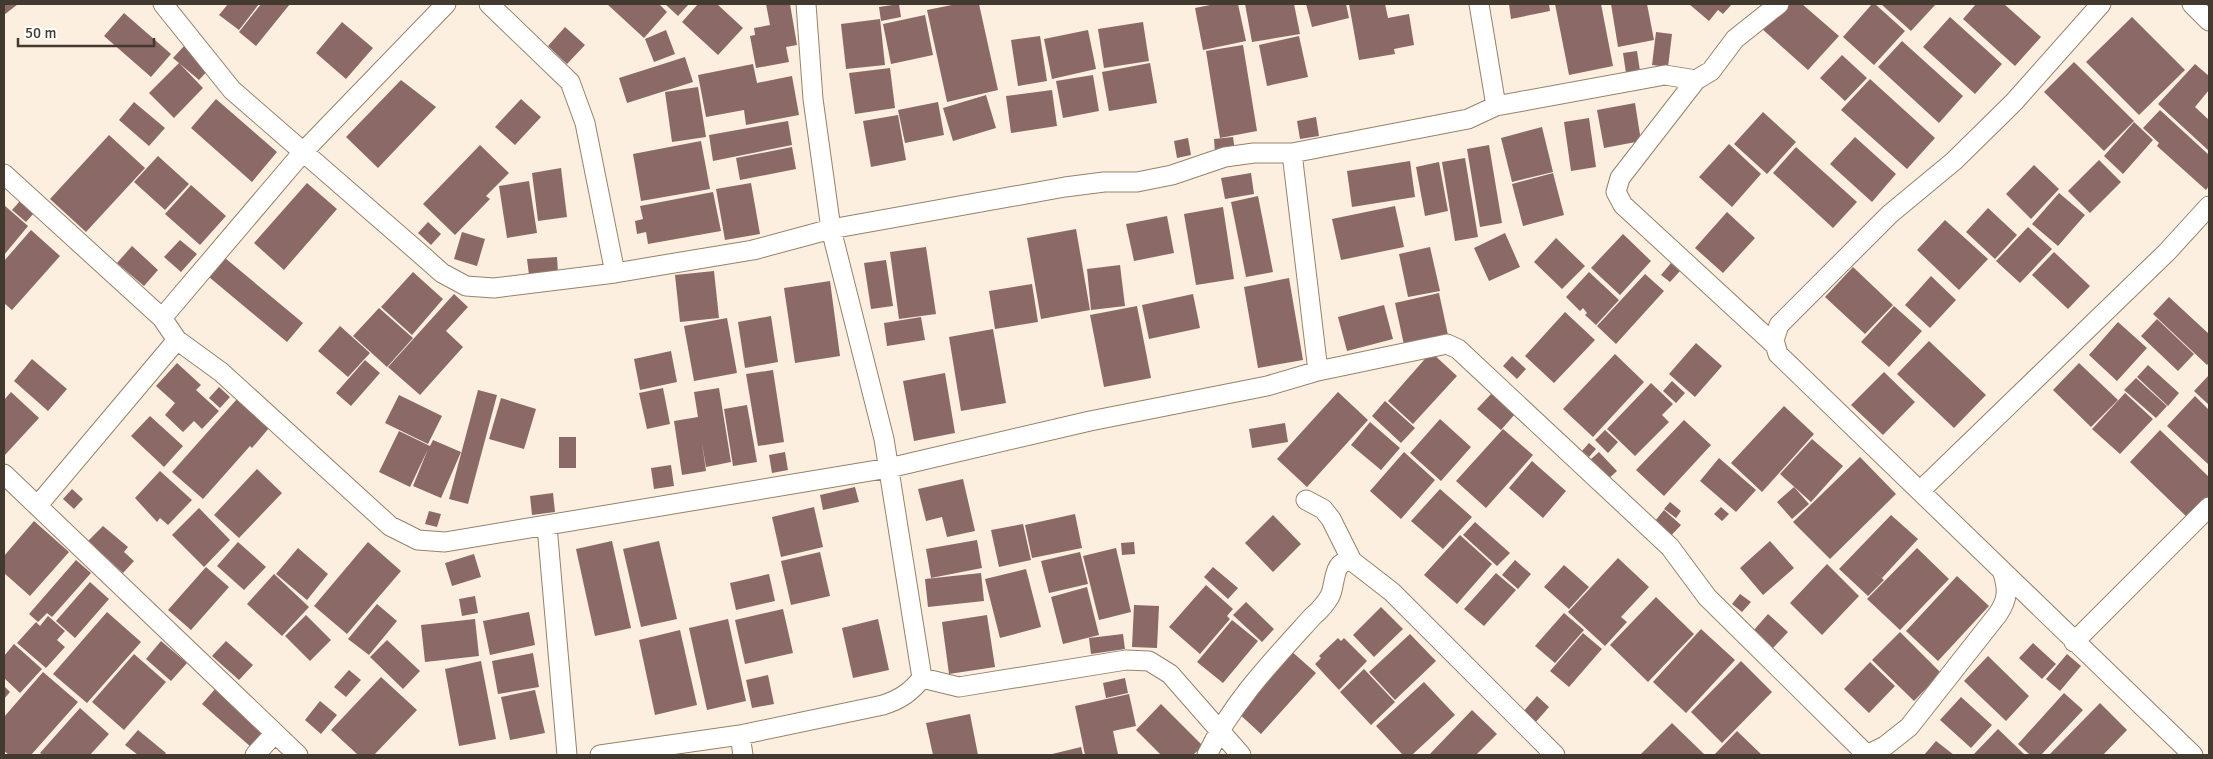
<svg xmlns="http://www.w3.org/2000/svg" width="2213" height="759" viewBox="0 0 2213 759" font-family="Signika,sans-serif">
  <rect width="100%" height="100%" fill="#fdefdf"/>
  <path fill="#8a6967" d="M4,4H18L4,15Z
    M228,4H259L239,30L219,15Z
    M261,4H290L256,46L239,32Z
    M607,4H659L667,12L644,38Z
    M665,4H689L678,16Z
    M698,4H717L743,28L718,55L682,22Z
    M766,4H790L797,45L786,47L789,62L756,68L750,36L755,35L754,28L770,25Z
    M899,4L901,17L881,21L879,7Z
    M957,4H979L998,90L947,102L927,10Z
    M1215,4H1238L1246,41L1203,50L1195,8Z
    M1245,4H1294L1300,34L1252,42Z
    M1306,4H1346L1349,18L1312,27Z
    M1349,4H1385L1388,18L1409,14L1414,45L1394,49L1395,54L1359,60Z
    M1509,4H1549L1550,11L1511,19Z
    M1555,4H1601L1613,66L1569,75Z
    M1611,4H1647L1654,40L1618,47Z
    M1689,4H1732L1723,14L1718,10L1709,21Z
    M1783,4H1802L1839,36L1808,70L1761,28Z
    M1872,4H1875L1905,31L1874,65L1843,37Z
    M1881,4H1936L1911,31Z
    M1976,4H2004L2041,37L2015,66L1963,19Z
    M124,13L171,54L151,77L104,36Z
    M925,15L933,55L891,64L883,24Z
    M1950,17L2002,64L1975,94L1923,47Z
    M2132,17L2185,70L2139,115L2086,62Z
    M880,19L885,65L846,69L841,24Z
    M342,22L373,48L346,79L316,53Z
    M1143,22L1149,61L1104,68L1098,29Z
    M565,27L585,45L567,64L548,46Z
    M666,30L675,54L654,62L645,39Z
    M1088,30L1096,69L1052,79L1044,39Z
    M1656,32L1672,34L1668,67L1652,65Z
    M1040,36L1047,81L1018,86L1011,40Z
    M1299,36L1308,77L1267,86L1259,45Z
    M1902,41L1963,96L1939,123L1878,67Z
    M1243,45L1257,131L1220,138L1206,51Z
    M184,46L210,68L199,80L173,58Z
    M1637,51L1640,71L1626,73L1623,53Z
    M1842,55L1867,78L1845,101L1820,78Z
    M685,57L693,82L627,103L619,78Z
    M2074,62L2134,121L2104,151L2044,92Z
    M179,63L203,88L174,118L149,93Z
    M1150,63L1157,103L1109,111L1102,72Z
    M753,64L757,83L792,76L799,115L746,125L744,110L706,117L698,75Z
    M2195,64L2209,76V90L2195,107L2209,120V151L2158,104Z
    M890,68L895,108L855,114L849,73Z
    M1093,75L1099,111L1063,118L1056,81Z
    M1870,79L1935,138L1907,169L1841,110Z
    M401,80L436,107L378,168L346,137Z
    M698,87L706,137L672,142L665,92Z
    M1052,90L1057,126L1011,133L1006,96Z
    M986,95L996,128L953,141L943,108Z
    M216,99L277,152L252,182L191,128Z
    M521,99L541,117L515,145L495,127Z
    M134,102L165,128L149,146L119,120Z
    M938,102L944,135L905,143L898,110Z
    M1635,103L1641,141L1604,148L1597,110Z
    M2160,110L2209,155V186L2206,190L2157,146L2159,143L2143,128Z
    M1763,112L1796,142L1767,174L1734,144Z
    M898,115L906,160L871,167L863,121Z
    M1316,117L1319,136L1300,139L1297,121Z
    M1589,118L1596,167L1571,171L1564,122Z
    M788,121L792,145L713,161L709,135Z
    M2134,122L2153,140L2123,174L2104,156Z
    M1542,127L1553,172L1512,182L1501,138Z
    M109,135L145,168L86,232L50,199Z
    M1233,137L1235,151L1215,153L1214,139Z
    M1855,137L1896,174L1872,202L1830,164Z
    M1188,138L1191,155L1177,158L1174,141Z
    M701,141L710,189L641,201L633,154Z
    M1729,144L1761,174L1732,207L1699,177Z
    M480,145L509,173L486,196L490,199L455,235L423,204Z
    M1489,145L1502,223L1480,227L1467,149Z
    M792,147L796,169L740,180L736,158Z
    M1796,147L1857,202L1833,228L1773,173Z
    M158,156L189,184L165,210L134,182Z
    M1465,158L1478,237L1455,241L1442,162Z
    M2099,160L2121,182L2090,213L2068,191Z
    M1410,161L1415,197L1352,207L1347,171Z
    M1439,162L1448,211L1425,216L1416,167Z
    M2034,165L2059,189L2031,219L2006,194Z
    M561,168L567,217L538,221L532,173Z
    M1251,173L1254,194L1225,199L1221,178Z
    M1553,173L1564,215L1523,226L1512,184Z
    M529,181L537,233L507,238L499,186Z
    M307,183L337,209L284,270L254,243Z
    M751,183L760,234L725,240L716,189Z
    M191,185L226,216L200,245L165,214Z
    M713,192L721,231L648,244L646,232L637,234L635,221L643,219L640,206Z
    M2059,193L2085,215L2058,246L2032,224Z
    M1258,196L1273,272L1246,277L1231,202Z
    M20,201L34,213L26,222L12,210Z
    M4,205L28,226L4,255Z
    M1395,206L1404,247L1341,260L1332,219Z
    M1223,207L1234,279L1196,285L1184,214Z
    M1988,208L2017,235L1995,259L1966,232Z
    M1727,212L1755,238L1723,273L1695,248Z
    M1167,216L1174,253L1134,261L1126,224Z
    M1945,220L1988,259L1959,290L1917,250Z
    M428,222L441,234L431,245L418,233Z
    M2028,227L2052,249L2020,283L1996,261Z
    M1076,229L1090,310L1041,319L1027,238Z
    M31,230L60,256L12,310L4,303V261Z
    M462,232L485,239L477,266L454,259Z
    M1505,233L1520,267L1489,281L1474,248Z
    M1623,234L1651,261L1620,295L1591,268Z
    M1556,238L1585,266L1562,289L1534,262Z
    M180,240L197,254L181,272L164,257Z
    M132,246L158,270L144,286L117,263Z
    M926,247L936,314L899,319L890,252Z
    M1430,247L1440,291L1408,297L1399,254Z
    M2054,252L2090,286L2068,309L2032,275Z
    M557,257L558,272L529,275L527,259Z
    M225,258L303,323L287,342L209,277Z
    M886,260L893,306L871,309L864,263Z
    M1671,263L1680,271L1670,282L1661,275Z
    M1120,265L1125,306L1091,310L1087,269Z
    M1853,267L1893,305L1865,334L1825,297Z
    M714,271L719,318L680,322L675,275Z
    M413,272L443,299L412,335L381,307Z
    M1589,272L1619,300L1596,325L1585,315L1587,313L1583,308L1580,311L1566,297Z
    M1645,274L1664,291L1616,344L1597,326Z
    M1931,276L1956,300L1930,328L1905,305Z
    M1289,278L1303,360L1258,368L1244,287Z
    M830,281L840,356L795,363L784,288Z
    M1032,284L1038,322L995,329L989,291Z
    M1439,293L1448,335L1404,345L1395,303Z
    M454,294L468,307L446,331L463,347L420,395L388,367Z
    M1193,294L1200,328L1149,339L1142,305Z
    M2169,297L2209,334V363L2207,365L2153,314Z
    M1384,305L1393,339L1347,351L1338,317Z
    M1137,306L1151,378L1104,387L1090,315Z
    M1894,306L1922,331L1889,367L1861,342Z
    M379,308L413,338L387,367L353,336Z
    M1565,312L1595,340L1554,383L1525,356Z
    M771,316L778,362L745,368L738,322Z
    M921,317L925,340L887,346L884,323Z
    M727,318L737,373L694,381L684,326Z
    M2157,319L2194,354L2178,371L2141,336Z
    M2118,322L2147,348L2117,381L2089,355Z
    M340,326L370,353L348,377L318,351Z
    M993,329L1006,403L961,411L949,337Z
    M1929,341L1986,395L1954,428L1897,374Z
    M1696,343L1722,366L1695,397L1669,374Z
    M671,351L677,382L640,390L634,359Z
    M1431,352L1457,376L1413,424L1388,401Z
    M1615,354L1644,382L1593,437L1563,409Z
    M1512,356L1526,369L1517,379L1503,366Z
    M32,359L67,389L48,411L14,381Z
    M365,360L380,373L351,406L336,393Z
    M177,363L201,385L196,390L219,411L202,429L194,421L183,432L165,415L175,403L156,386Z
    M2079,363L2118,400L2091,427L2053,390Z
    M2148,365L2179,393L2168,406L2137,377Z
    M773,370L784,442L758,446L746,374Z
    M1884,372L1915,402L1883,435L1851,405Z
    M945,373L955,433L914,441L903,381Z
    M2209,375V405L2194,391Z
    M2136,378L2167,406L2156,418L2124,390Z
    M1672,381L1685,393L1676,403L1663,391Z
    M1651,383L1673,404L1662,415L1669,422L1635,456L1607,429Z
    M219,387L230,397L220,408L209,398Z
    M663,388L670,424L647,429L639,393Z
    M719,388L731,462L706,467L702,443L706,471L682,475L674,421L698,417L694,392Z
    M478,390L497,395L468,504L449,499Z
    M11,392L39,418L4,456V400Z
    M1338,392L1368,420L1307,487L1277,459Z
    M1492,393L1515,414L1501,430L1477,409Z
    M2125,393L2153,419L2120,454L2092,429Z
    M399,395L442,416L428,444L385,423Z
    M2195,396L2209,410V465L2167,426Z
    M501,398L536,409L524,449L489,439Z
    M237,399L269,428L252,448L250,446L203,499L172,472Z
    M1385,401L1415,428L1401,443L1372,416Z
    M747,405L757,462L733,466L724,409Z
    M1784,406L1814,434L1762,492L1731,463Z
    M150,416L183,446L164,467L131,436Z
    M1440,419L1471,447L1441,481L1410,453Z
    M1684,420L1711,445L1664,496L1636,470Z
    M1370,422L1400,448L1381,470L1351,445Z
    M1285,423L1288,442L1252,448L1249,429Z
    M1503,429L1533,455L1486,508L1456,481Z
    M1605,430L1618,442L1608,453L1595,440Z
    M2160,430L2209,477V500L2190,520L2130,462Z
    M399,431L430,446L433,440L461,452L441,498L413,486L428,449L410,487L379,472Z
    M559,437H576V468H559Z
    M1812,439L1843,466L1811,502L1780,474Z
    M1589,443L1596,449L1589,457L1582,451Z
    M785,452L788,470L772,473L769,455Z
    M1404,452L1435,480L1401,519L1370,491Z
    M1599,452L1617,471L1607,480L1590,460Z
    M1860,457L1896,494L1830,559L1793,522Z
    M1719,458L1756,490L1736,512L1700,481Z
    M1532,461L1566,491L1543,518L1509,488Z
    M671,465L674,486L654,489L651,468Z
    M257,469L282,493L239,538L214,515Z
    M160,471L192,500L168,525L160,518L157,522L135,498Z
    M963,479L975,531L947,537L942,517L926,521L918,489Z
    M855,487L859,502L823,510L820,495Z
    M1794,487L1809,504L1792,519L1777,502Z
    M72,489L83,499L74,509L63,499Z
    M1440,489L1472,517L1443,549L1411,521Z
    M553,493L555,512L532,515L530,496Z
    M1670,502L1681,511L1676,518L1664,509Z
    M814,507L823,547L781,557L772,517Z
    M1721,507L1729,514L1722,521L1714,514Z
    M199,508L230,540L204,567L172,535Z
    M1664,510L1681,525L1667,540L1651,526Z
    M429,511L441,514L437,527L425,524Z
    M1075,514L1082,548L1032,558L1025,525Z
    M1273,515L1301,544L1273,572L1245,543Z
    M1891,515L1918,539L1882,578L1872,569L1884,580L1868,596L1839,569Z
    M34,521L69,552L30,596L4,573V556Z
    M1475,522L1510,553L1497,566L1463,535Z
    M1023,524L1031,560L999,567L991,530Z
    M103,526L128,547L124,552L134,561L123,573L88,541Z
    M1460,535L1492,564L1457,604L1424,575Z
    M977,540L982,568L931,578L926,549Z
    M612,541L631,628L595,636L576,549Z
    M659,541L677,619L641,627L623,549Z
    M1770,541L1794,568L1763,595L1740,568Z
    M238,542L266,567L244,590L217,566Z
    M368,542L401,571L347,634L314,606Z
    M1134,542L1135,554L1122,555L1121,543Z
    M298,548L328,574L307,600L276,574Z
    M1116,548L1131,612L1099,620L1083,556Z
    M1917,548L1949,579L1900,630L1867,599Z
    M820,552L830,596L791,605L781,561Z
    M1080,552L1088,584L1049,593L1041,561Z
    M474,554L481,577L452,586L445,563Z
    M1618,558L1649,587L1621,617L1627,622L1605,646L1568,612Z
    M76,560L91,573L52,617L47,613L38,622L29,614Z
    M1515,560L1531,574L1518,589L1502,575Z
    M1827,564L1859,596L1822,635L1790,603Z
    M1564,565L1589,587L1569,609L1544,587Z
    M206,567L229,587L191,630L168,610Z
    M1213,567L1238,588L1228,599L1204,577Z
    M1026,569L1041,627L1000,638L985,579Z
    M981,573L984,601L928,607L925,579Z
    M1496,573L1516,590L1484,626L1464,609Z
    M274,574L309,607L282,636L247,604Z
    M769,574L775,601L736,610L730,583Z
    M1957,576L1989,606L1938,661L1906,631Z
    M90,582L109,599L75,638L56,621Z
    M1206,585L1233,609L1227,616L1230,619L1200,654L1169,627Z
    M1087,587L1099,635L1063,644L1051,597Z
    M1740,594L1751,602L1742,612L1732,604Z
    M475,596L478,613L462,616L459,599Z
    M1656,597L1694,634L1648,682L1610,645Z
    M1246,602L1274,629L1262,642L1233,615Z
    M377,604L397,621L369,655L348,639Z
    M1134,605L1159,606L1157,648L1132,647Z
    M1381,607L1403,629L1374,657L1353,635Z
    M783,609L793,653L745,664L735,620Z
    M107,612L141,642L87,703L53,674Z
    M529,612L535,645L490,655L483,621Z
    M1564,613L1584,630L1555,663L1535,646Z
    M1768,614L1788,632L1773,648L1754,630Z
    M306,615L331,640L310,661L285,636Z
    M987,615L995,667L949,674L942,622Z
    M48,616L65,631L57,640L65,647L46,668L17,643L36,622L40,626Z
    M475,619L479,656L425,662L421,625Z
    M728,619L746,701L707,710L689,628Z
    M878,619L889,670L853,678L842,628Z
    M1232,620L1258,641L1223,683L1197,662Z
    M1701,629L1735,660L1686,713L1653,682Z
    M680,630L697,705L655,715L639,640Z
    M1900,632L1941,673L1914,701L1872,660Z
    M1583,633L1602,649L1569,687L1550,671Z
    M1123,634L1125,649L1091,654L1089,638Z
    M1410,634L1436,661L1395,700L1369,672Z
    M1338,638L1341,641L1344,638L1367,661L1339,690L1315,664L1321,658L1319,656Z
    M387,640L420,671L403,689L370,657Z
    M161,641L187,663L171,681L146,659Z
    M226,641L253,665L239,680L212,656Z
    M2033,643L2056,664L2042,679L2019,658Z
    M14,644L42,669L20,693L4,678V656Z
    M1290,650L1316,673L1261,734L1235,710Z
    M533,653L539,687L498,694L492,661Z
    M134,654L166,682L124,730L92,702Z
    M2067,654L2081,666L2060,691L2046,679Z
    M1988,656L2029,696L2006,721L1964,681Z
    M481,661L496,739L459,746L445,669Z
    M1741,661L1772,692L1722,743L1691,712Z
    M1870,662L1895,686L1869,713L1844,689Z
    M1364,669L1395,702L1371,725L1340,692Z
    M349,670L361,680L346,697L334,687Z
    M43,672L78,702L31,755H9L4,751V717Z
    M768,675L774,704L752,708L746,680Z
    M381,677L417,710L374,755H358L331,730Z
    M1125,678L1128,693L1106,698L1103,683Z
    M1424,682L1455,715L1412,755H1403L1376,726Z
    M4,686L10,692L4,699Z
    M216,688L265,731L251,747L202,704Z
    M535,690L545,733L510,740L501,697Z
    M2064,693L2083,710L2041,755H2030L2018,744Z
    M1129,694L1136,726L1113,731L1118,754L1085,755L1075,706Z
    M1537,696L1549,707L1535,723L1523,712Z
    M1961,697L1992,725L1971,748L1940,720Z
    M320,701L337,715L321,734L305,720Z
    M2100,703L2127,730L2103,755H2049Z
    M1161,704L1203,746L1193,755H1161L1136,730Z
    M80,708L109,734L90,755H43L40,753Z
    M1472,710L1497,734L1476,755H1429Z
    M970,714L978,755H933L926,723Z
    M1672,723L1705,755H1640Z
    M1998,729L2025,755H1973Z
    M138,730L166,753L164,755H138L125,745Z
    M1737,731L1762,755H1714Z
    M1936,741L1954,755H1924Z
    M1081,747L1083,755H1048Z"/>
  <g fill="none" stroke-linecap="round" stroke-linejoin="round">
    <defs>
      <path id="street" d="M163,4L232,90L424,257L442,273L466,286L494,288L615,273L753,250L831,229L1065,187L1104,182H1137L1172,175L1225,157L1254,153H1292L1468,119L1496,106L1665,75L1696,80L1711,71L1735,39L1779,4
        M489,4L570,82L585,123L615,273
        M1479,4L1496,106
        M2101,4L2014,102L1954,161L1890,214L1779,325L1774,340L1778,354L2193,755
        M2192,4L2209,21
        M1696,80L1620,178L1616,192L1623,205L1775,345
        M1292,153L1318,371
        M4,174L162,318L177,340L221,372L390,526L418,540L445,542L889,468L1090,421L1267,386L1318,371L1447,344L1458,349L1670,547L1707,597L1867,755
        M162,318L303,152L446,4
        M4,474L298,755
        M1921,490L2167,252L2209,206
        M1306,500L1323,509L1331,519L1352,561L1392,592L1555,755
        M38,505L177,340
        M547,526L567,755
        M2074,642L2209,507
        M922,678L959,687L1126,660L1149,661L1170,674L1241,755
        M740,735L743,755
        M255,755L275,733
        M600,755L740,735L883,705C901,699 911,692 922,678L884,439L831,229L813,99L806,4
        M1207,755C1232,702 1274,659 1313,616C1319,611 1326,603 1330,596C1336,584 1332,559 1352,561
        M1867,755L1885,746L1909,727L1998,614C2008,599 2008,590 2003,573"/>
    </defs>
    <use href="#street" stroke="#968269" stroke-width="21"/>
    <use href="#street" stroke="#fff" stroke-width="19"/>
  </g>
  <rect width="2213" height="759" fill="none" stroke="#433a2f" stroke-width="10"/>
  <path d="M18 38v8h136v-8" fill="none" stroke="#433a2f" stroke-width="2.5"/>
  <text x="25" y="38" font-size="15" fill="#433a2f" stroke="#ffffff" stroke-width="4" paint-order="stroke">50 m</text>
</svg>
